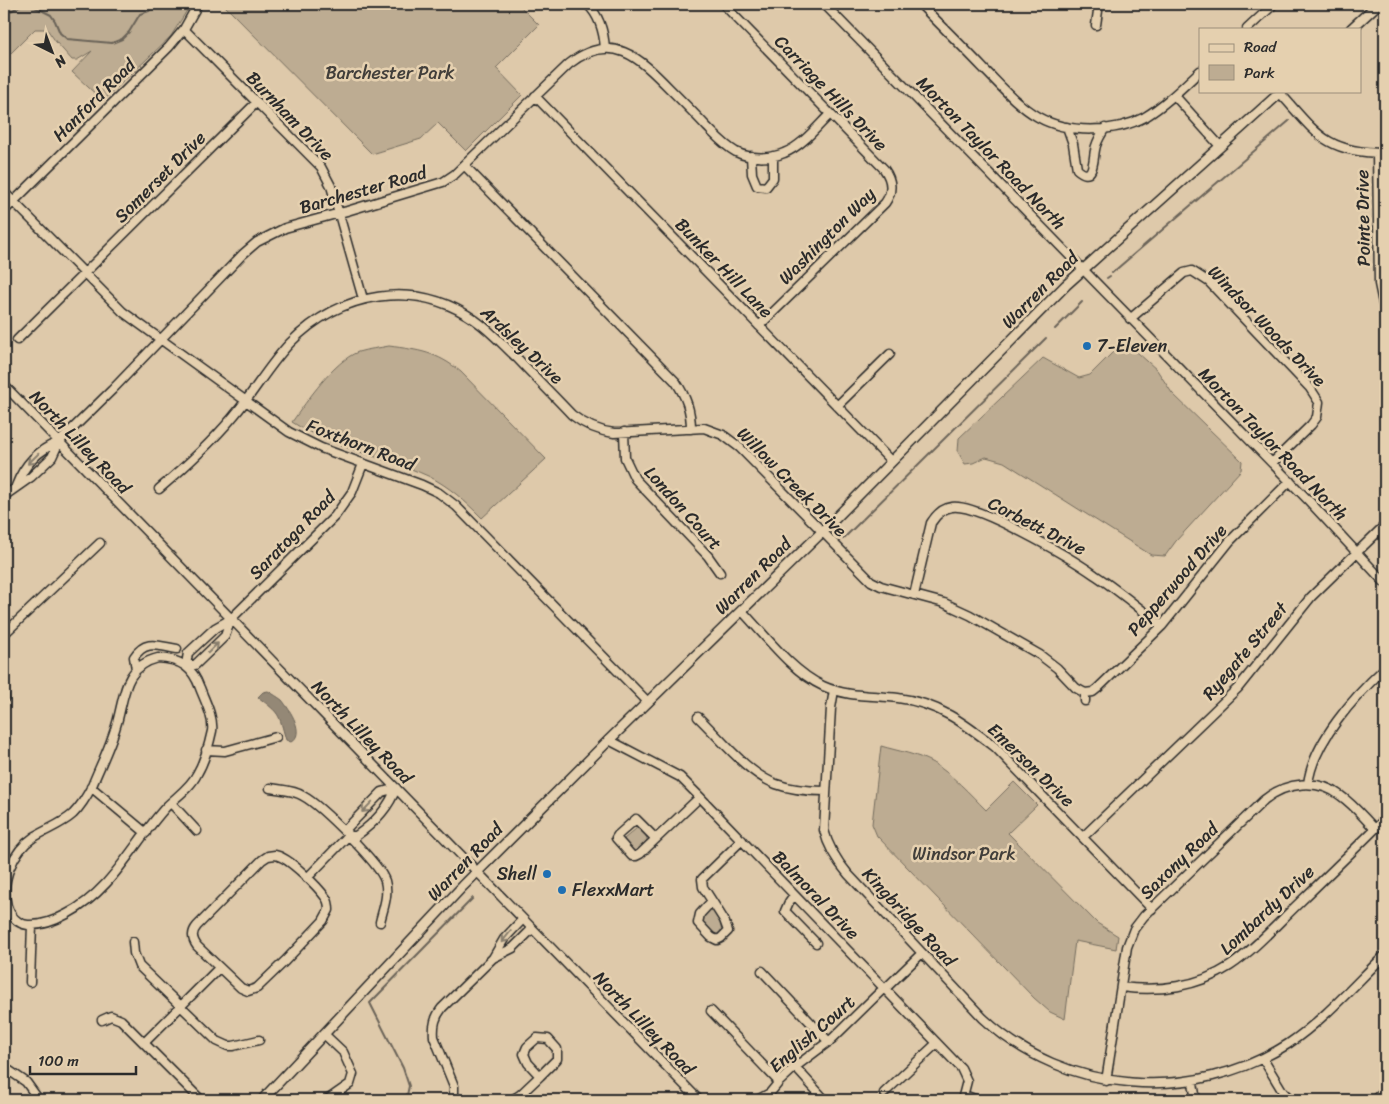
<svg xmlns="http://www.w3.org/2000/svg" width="1389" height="1104" viewBox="0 0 1389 1104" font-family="Sriracha,sans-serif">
  <rect width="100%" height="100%" fill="#dec9aa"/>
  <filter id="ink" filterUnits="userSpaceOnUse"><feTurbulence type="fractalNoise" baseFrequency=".02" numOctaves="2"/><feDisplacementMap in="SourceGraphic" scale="10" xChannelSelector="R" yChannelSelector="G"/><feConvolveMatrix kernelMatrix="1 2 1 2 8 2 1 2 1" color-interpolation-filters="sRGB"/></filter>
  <g filter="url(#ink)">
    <path fill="#bdac92" stroke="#746c5e" d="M4,4H191L171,36L103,101L72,72L92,51L77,60H72L56,42L47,29H35L4,60Z
      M223,4H518L539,25L496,68L522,95L466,151L438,123L421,139L372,154Z
      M1121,344H1128L1157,370L1172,393L1242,461L1241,470L1176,541L1165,556L1151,555L1004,462L986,457L973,463L965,464L958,452L959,438L1043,358L1079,378L1090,375Z
      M389,346C419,350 437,352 461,372L546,459L482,518C466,502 449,486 428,476C384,456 333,449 292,422C307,401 334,361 358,352C368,349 379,348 389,346Z
      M881,746C898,751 917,754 933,763C953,775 969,793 986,810L1014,782L1037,805L1008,833L1097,923L1118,936L1116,949L1075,941L1065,1019L1050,1012L1034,998L877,836L872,824Z
      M637,828C641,829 647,835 647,840L638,850L634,851L626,844L624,839Z
      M711,909L715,911C718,918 725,928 719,935H713L701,922L702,916Z"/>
    <path fill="#948876" stroke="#6a6358" d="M268,691C273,694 278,697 282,700C290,710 306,734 291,742L286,740C278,712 281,715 258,697L263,692Z"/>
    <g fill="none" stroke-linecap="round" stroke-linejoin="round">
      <path stroke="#6a6358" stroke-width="2" d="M4,11H11L23,4H29L51,15L55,21L60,33L67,39L112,43L122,39L129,32L140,14L149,11L156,4
        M1112,273L1289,121
        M1107,278L1110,276
        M1055,329L1082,302
        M843,539L1046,338
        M406,1100L409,1086L403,1068L370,1003L473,898"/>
      <defs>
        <path id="minor" d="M587,4C600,16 604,32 605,49
          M723,4L884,169C892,180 893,192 885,203L759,326
          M824,4L1309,501L1385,583
          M920,4C942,26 963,47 984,69C1001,86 1017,105 1038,117C1068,134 1115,133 1145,117C1165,105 1183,87 1200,71
          M1096,25L1099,4
          M184,29L321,167L331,186L363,299
          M1247,29L1274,4
          M1280,93C1317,134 1326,153 1385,153
          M1174,95L1220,146
          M535,96L891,461
          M1067,127L1073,144L1077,169C1094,184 1093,160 1095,150C1096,142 1101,135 1105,128
          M1377,153L1379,284L1385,313
          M751,156L752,174L757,186L766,187L773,178V156
          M464,165L676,382C686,397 691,410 691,429
          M4,192L123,312L289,432L321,448L422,485L439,493L456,506L648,702
          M4,211L169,47L184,29L198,4
          M1130,319L1184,273L1192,271L1209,282L1310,388L1319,402L1317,417L1311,425L1272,463
          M17,340L257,102
          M4,385L699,1100
          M837,406L890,354
          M624,432L625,458L635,479L708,556L720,573
          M16,486C24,465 37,450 59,442
          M159,489C185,467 210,444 232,418C253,394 268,366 290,343C340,292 415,278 475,320C491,331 503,345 517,358C535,377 554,396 572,415C585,425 598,431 614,433L704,428L723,435L739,447L871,581L881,586L944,603L970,615L1040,655L1057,668L1076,688L1085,693V701
          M4,496L31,477L52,457L59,442L112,390L243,254L257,242L285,228L347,211L443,182L455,174L569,64C612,31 639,57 670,89C682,101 695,114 707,127C716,136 725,146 736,152C750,159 770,159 784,153C802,146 817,127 830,114
          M914,595L931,523C936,515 942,508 952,507C977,503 1071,558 1095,575C1118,590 1140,609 1162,626
          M742,611C766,636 791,671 823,686C847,697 872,695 898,698C938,703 964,723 995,747L1152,909
          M4,634L100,543
          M158,658C181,659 193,668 200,688C205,701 214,718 212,731C209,745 204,762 197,774C191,787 176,797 166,807C133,843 113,890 67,914C56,920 41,926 28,925C17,924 10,915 7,906C0,881 13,851 34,837C47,829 62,824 73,814C81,806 87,796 92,786C100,766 110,747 116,726C125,698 122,667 158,658Z
          M186,665L188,653L215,628L231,619L335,516L352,492L363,464
          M186,665H195L225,636L231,619
          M136,669L134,657C146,639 158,646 177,649
          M834,690L831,708L824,830C828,847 837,861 848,874L983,1018C1065,1095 1194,1104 1288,1044C1324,1020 1354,985 1385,955
          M1085,693L1093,692L1098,688L1162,626L1230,541L1290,481
          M4,695V699
          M698,717C720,738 747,773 776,784C792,790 809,791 825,791
          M609,740L680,777L700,797L961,1068L967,1081L962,1100
          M206,750L225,751L276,737
          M1308,784C1313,742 1355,696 1385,668
          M91,787L146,833
          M270,788C281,790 294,790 303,796C320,805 380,864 385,881C389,895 383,909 380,922
          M171,803L197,831
          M348,836H356C373,824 389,808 396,788
          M1083,837L1238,688L1311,597L1385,525
          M656,839L636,819L618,835L616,838L632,856H636L640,854L700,797
          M275,855C289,857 318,887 326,898C329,902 329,906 329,910L323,921L285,961L257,988L248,991L241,988L197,946C192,939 191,933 197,926L262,860L268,856Z
          M307,878L348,836L347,828L382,792L396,788
          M794,895L789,902L785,911L816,943
          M712,901L724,920L728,931L721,938L717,940L711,937L698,923L700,914Z
          M712,901L703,887L702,879L742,840
          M133,942L134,953L139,966L217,1041L228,1046H233L259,1040
          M493,958L504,939L523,919
          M762,971L829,1042
          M30,982L32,925
          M888,986L922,953
          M1121,987C1158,992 1198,987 1230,966C1255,949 1276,925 1298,904C1327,876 1356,848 1385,819
          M711,1011L779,1082
          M102,1020L111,1016L121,1020L201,1100
          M324,1034L343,1052L353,1074L350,1084L327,1100
          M537,1038L548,1039L557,1049V1059L540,1076L528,1063L524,1054L527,1047Z
          M144,1043L219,968
          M1263,1059L1283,1092L1291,1100
          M4,1067L26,1082L39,1100
          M795,1067L825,1100
          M1106,1081L1127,947L1134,929L1144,916L1264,800C1286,782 1318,778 1341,796C1354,805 1364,818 1375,829
          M1193,1083L1196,1100
          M884,1093L937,1043
          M964,1095L977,1100
          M454,1100V1086L434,1037C433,1025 435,1017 442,1008L493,958L513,948L532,929
          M512,1100L520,1095L540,1076
          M757,1100L770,1093L779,1082L795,1067L832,1039L884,988
          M1374,1100L1385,1090"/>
        <path id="major" d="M1351,29L1378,4
          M262,1100L463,886L609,740L822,532L1066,285L1282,91"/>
      </defs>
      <use href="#minor" stroke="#2b2b2b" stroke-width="11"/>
      <use href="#major" stroke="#2b2b2b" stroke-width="12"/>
      <use href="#minor" stroke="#e5d0af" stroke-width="8"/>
      <use href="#major" stroke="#e5d0af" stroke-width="9"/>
    </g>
    <defs><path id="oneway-shaft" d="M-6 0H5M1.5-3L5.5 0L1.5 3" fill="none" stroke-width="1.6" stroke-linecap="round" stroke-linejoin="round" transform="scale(1.25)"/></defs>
    <g stroke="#887e6d">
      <use href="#oneway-shaft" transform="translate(33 459) rotate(136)"/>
      <use href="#oneway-shaft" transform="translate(213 648) rotate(-45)"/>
      <use href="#oneway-shaft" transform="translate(367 807) rotate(134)"/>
      <use href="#oneway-shaft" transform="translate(506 937) rotate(129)"/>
    </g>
  </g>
  <g fill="#1f6fb2" stroke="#e5d0af" stroke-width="2">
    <circle cx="1087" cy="346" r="5"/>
    <circle cx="547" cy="874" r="5"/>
    <circle cx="562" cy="890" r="5"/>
  </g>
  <g text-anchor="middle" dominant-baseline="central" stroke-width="5" stroke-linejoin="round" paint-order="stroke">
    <g font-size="18" fill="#413e3a" stroke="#e5d0af">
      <text x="390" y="73">Barchester Park</text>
      <text x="964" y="854">Windsor Park</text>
    </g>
    <g font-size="18" fill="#2b2b2b" stroke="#e5d0af">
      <text transform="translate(831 93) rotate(46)">Carriage Hills Drive</text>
      <text transform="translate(94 100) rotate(-45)">Hanford Road</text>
      <text transform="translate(290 116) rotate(46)">Burnham Drive</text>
      <text transform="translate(991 153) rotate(46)">Morton Taylor Road North</text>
      <text transform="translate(160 177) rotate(-45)">Somerset Drive</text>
      <text transform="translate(363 190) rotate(-16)">Barchester Road</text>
      <text transform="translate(1363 218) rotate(-91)">Pointe Drive</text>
      <text transform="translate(827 236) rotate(-45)">Washington Way</text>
      <text transform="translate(724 268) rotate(46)">Bunker Hill Lane</text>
      <text transform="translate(1040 290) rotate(-45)">Warren Road</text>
      <text transform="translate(1267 326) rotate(46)">Windsor Woods Drive</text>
      <text transform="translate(522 345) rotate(43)">Ardsley Drive</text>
      <text transform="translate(80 442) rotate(46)">North Lilley Road</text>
      <text transform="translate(1273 444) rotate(46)">Morton Taylor Road North</text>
      <text transform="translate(361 445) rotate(21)">Foxthorn Road</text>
      <text transform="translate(792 482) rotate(45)">Willow Creek Drive</text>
      <text transform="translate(683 508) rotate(48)">London Court</text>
      <text transform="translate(1037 526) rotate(27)">Corbett Drive</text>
      <text transform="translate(292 535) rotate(-46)">Saratoga Road</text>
      <text transform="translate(753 576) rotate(-45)">Warren Road</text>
      <text transform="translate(1177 580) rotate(-49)">Pepperwood Drive</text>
      <text transform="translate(1245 651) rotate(-50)">Ryegate Street</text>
      <text transform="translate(362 732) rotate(46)">North Lilley Road</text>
      <text transform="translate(1031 765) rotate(44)">Emerson Drive</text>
      <text transform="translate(1179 861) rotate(-44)">Saxony Road</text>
      <text transform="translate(465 862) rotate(-46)">Warren Road</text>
      <text transform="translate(816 895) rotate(46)">Balmoral Drive</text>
      <text transform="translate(1267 910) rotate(-43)">Lombardy Drive</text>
      <text transform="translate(909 917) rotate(47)">Kingbridge Road</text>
      <text transform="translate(644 1023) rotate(46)">North Lilley Road</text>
      <text transform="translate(812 1034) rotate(-41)">English Court</text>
    </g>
    <g font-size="18" fill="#2b2b2b" stroke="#e5d0af" text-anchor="start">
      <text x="1097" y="346">7-Eleven</text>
      <text x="537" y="874" text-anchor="end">Shell</text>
      <text x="572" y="890">FlexxMart</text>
    </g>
  </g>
  <rect width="1389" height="1104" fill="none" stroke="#e5d0af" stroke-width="20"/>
  <rect x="10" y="10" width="1369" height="1084" fill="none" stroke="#2b2b2b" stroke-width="2" filter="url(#ink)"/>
  <rect x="1199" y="28" width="162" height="65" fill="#e5d0af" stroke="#9b8e7a"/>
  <rect x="1209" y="44" width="25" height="8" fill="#e5d0af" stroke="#9b8e7a"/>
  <text x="1244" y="52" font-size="15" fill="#2b2b2b">Road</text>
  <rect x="1209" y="65" width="25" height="15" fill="#bdac92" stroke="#9b8e7a"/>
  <text x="1244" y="78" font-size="15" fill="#2b2b2b">Park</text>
  <g transform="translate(52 52) rotate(138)" stroke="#e5d0af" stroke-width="4" paint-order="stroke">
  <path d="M0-4L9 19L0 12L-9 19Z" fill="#2b2b2b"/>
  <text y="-8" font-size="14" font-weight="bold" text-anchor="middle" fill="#2b2b2b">N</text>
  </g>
  <path d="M30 1066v8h106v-8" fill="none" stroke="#2b2b2b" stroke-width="2.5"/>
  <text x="38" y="1066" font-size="15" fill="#2b2b2b" stroke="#e5d0af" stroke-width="4" paint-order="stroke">100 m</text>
</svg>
